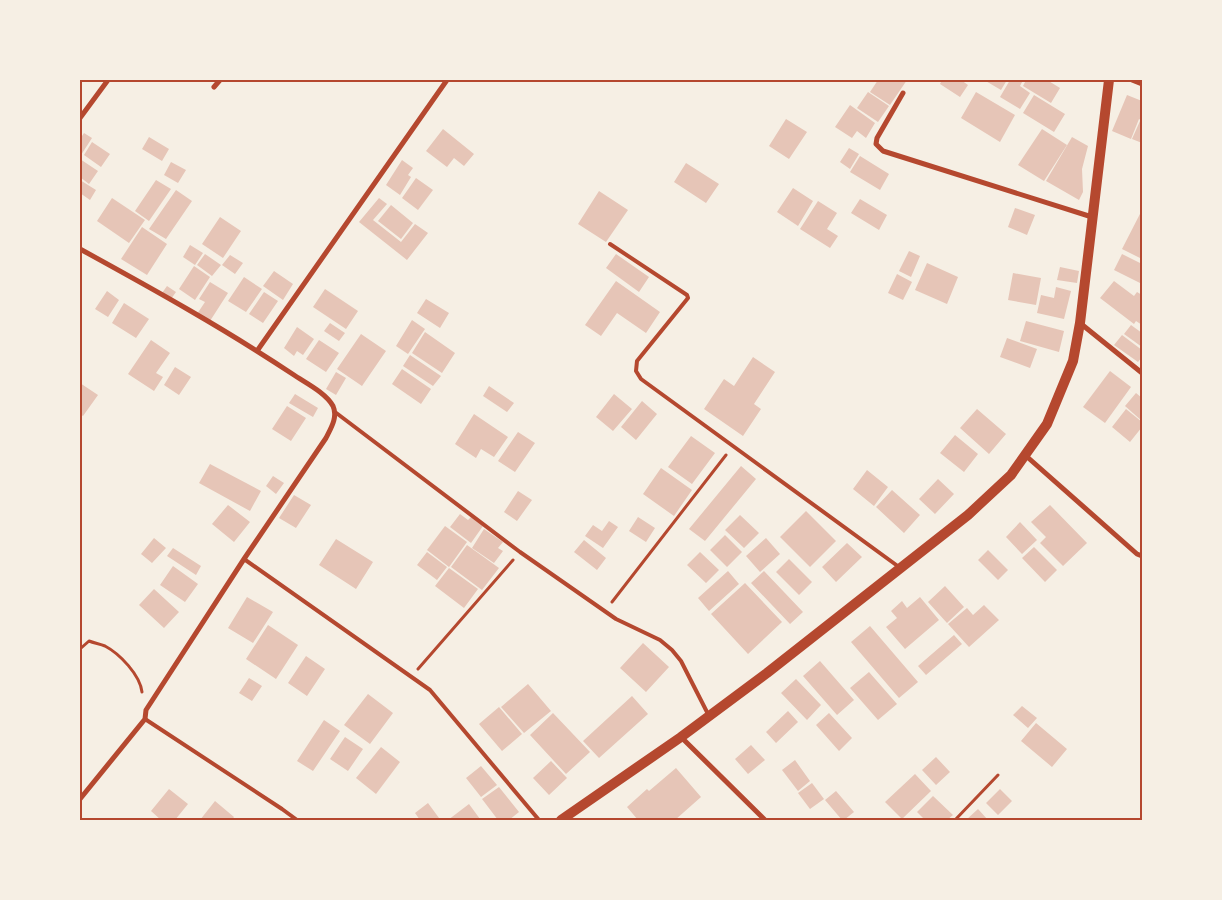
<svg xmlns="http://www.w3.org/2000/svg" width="1222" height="900" viewBox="0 0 1222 900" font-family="'Alegreya Sans',sans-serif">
  <rect width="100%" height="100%" fill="#f6efe4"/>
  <path fill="#e6c5b7" d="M878,80H907L890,105L870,92Z
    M942,80H961L968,85L960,97L940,84Z
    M984,80H1007L1001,90Z
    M1010,80H1023L1020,86L1030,93L1020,109L1000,97Z
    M1026,80H1047L1060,88L1051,103L1023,86Z
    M868,92L889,106L878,122L857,108Z
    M976,92L1015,115L1000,142L961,118Z
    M1034,95L1065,114L1054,132L1023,113Z
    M1127,95L1142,101V121L1139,119L1131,139L1112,131Z
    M850,105L875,123L866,138L857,131L852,138L835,127Z
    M786,119L807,132L789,159L769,146Z
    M1140,121L1142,122V143L1132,139Z
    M443,129L474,154L464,166L454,158L447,167L426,151Z
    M1042,129L1067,145L1044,181L1018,165Z
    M84,133L92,138L81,155L80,139Z
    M149,137L169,149L162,161L142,149Z
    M1072,137L1088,146L1082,169L1083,192L1079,200L1046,181Z
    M92,142L110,154L101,167L84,155Z
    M849,148L859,154L850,169L840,162Z
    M860,156L889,174L880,190L850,172Z
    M80,159L98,171L89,184L80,177Z
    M402,160L413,168L408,175L411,177L400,195L386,185Z
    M171,162L186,170L178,183L164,175Z
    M686,163L719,184L706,203L674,182Z
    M416,178L433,190L418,210L402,198Z
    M80,180L96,190L90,200L80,193Z
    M156,180L171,189L149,221L135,211Z
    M793,188L813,201L798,226L777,212Z
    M176,190L192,201L166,239L149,229Z
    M599,191L628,210L606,242L578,224Z
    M112,198L145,220L129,243L97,221Z
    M379,198L387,204L373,220L401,242L415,224L428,233L407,260L359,222Z
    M860,199L887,215L879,230L851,213Z
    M818,201L837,213L827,229L838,236L830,248L800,229Z
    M391,205L413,223L401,239L378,221Z
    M1015,208L1035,215L1027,235L1008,227Z
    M1142,210V259L1122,249Z
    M220,217L241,231L223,258L202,244Z
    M142,227L167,244L147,275L121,259Z
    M190,245L203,253L195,265L183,257Z
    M909,251L920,256L911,277L899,271Z
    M205,254L221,265L212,276L197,265Z
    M616,254L649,277L639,292L606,268Z
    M1122,254L1142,264V284L1114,270Z
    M230,255L243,263L235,274L222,265Z
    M927,263L958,277L947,304L915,290Z
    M194,266L210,277L195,300L179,289Z
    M1060,267L1079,271L1077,283L1057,280Z
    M274,271L293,284L283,300L263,286Z
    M1013,273L1041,278L1036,305L1008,300Z
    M897,274L912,282L903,300L888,293Z
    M244,277L262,289L246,312L228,301Z
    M616,281L660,312L646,333L617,313L601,336L585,325Z
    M1114,281L1134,296L1137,292L1142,295V325L1136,321L1134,324L1100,298Z
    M210,282L228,293L210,321L197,314L205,302L199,299Z
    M167,286L176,292L171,299L162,293Z
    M1056,287L1071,291L1064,319L1037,313L1041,295L1054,298Z
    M325,289L358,311L346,329L313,307Z
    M107,291L119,300L108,317L95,309Z
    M264,292L278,301L263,323L249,314Z
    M426,299L449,313L440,328L417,313Z
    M124,303L149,319L136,338L112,323Z
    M412,320L425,329L408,354L396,346Z
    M1026,321L1064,331L1059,352L1020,341Z
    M330,323L345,333L339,341L324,331Z
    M1131,325L1142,333V347L1124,334Z
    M297,327L314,339L303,355L297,351L294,356L284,348Z
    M425,332L455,353L442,373L412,353Z
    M361,334L386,351L362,386L337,369Z
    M1122,335L1142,350V357L1138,362L1114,345Z
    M1007,338L1037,349L1030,368L1000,357Z
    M151,340L170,353L156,373L163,377L154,391L128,374Z
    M319,340L339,353L326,372L306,359Z
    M410,355L441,376L433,386L403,366Z
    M753,357L775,372L754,404L761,409L743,436L704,409L724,379L734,386Z
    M175,367L191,377L179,395L164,385Z
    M402,369L431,389L421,404L392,384Z
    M1110,371L1131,387L1105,423L1083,407Z
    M336,372L346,378L336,395L326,389Z
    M80,383L98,395L83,416L80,414Z
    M489,386L514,403L507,412L483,396Z
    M1136,393L1142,398V421L1125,406Z
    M295,394L318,408L313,417L289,403Z
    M614,394L632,409L613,431L596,417Z
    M642,401L657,414L636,440L621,427Z
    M287,406L306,418L291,441L272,429Z
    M977,409L1006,434L989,454L960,428Z
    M1126,409L1142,422V427L1130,442L1112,427Z
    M474,414L508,437L494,457L481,449L476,458L455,444Z
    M518,432L535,443L515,472L498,461Z
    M955,435L978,454L964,472L940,453Z
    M691,436L715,453L692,484L668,467Z
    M210,464L261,491L250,511L199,483Z
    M741,466L756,479L705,541L689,529Z
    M661,468L692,490L674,516L643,494Z
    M867,470L888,487L874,506L853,489Z
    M273,476L284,483L276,494L266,486Z
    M938,479L954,494L935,514L919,499Z
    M892,490L920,515L904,533L876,507Z
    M518,491L532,500L517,521L504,512Z
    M294,495L311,505L296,528L279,518Z
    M228,505L250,522L234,542L212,524Z
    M1050,505L1087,543L1063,566L1040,543L1046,537L1031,522Z
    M806,511L836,541L810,567L780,537Z
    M460,514L468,520L471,517L483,526L471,543L450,527Z
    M740,515L759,533L744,548L725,530Z
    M638,517L655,528L646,542L629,531Z
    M609,521L618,527L603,548L585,536L593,525L602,531Z
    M1020,522L1037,540L1022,554L1006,537Z
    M445,526L467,542L449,567L427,550Z
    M484,529L503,542L498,548L503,551L494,563L472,548Z
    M725,535L742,552L727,567L710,550Z
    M154,538L166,548L152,563L141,554Z
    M766,538L780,554L760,572L746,556Z
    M336,539L373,562L356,589L319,565Z
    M584,540L606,558L597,570L574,552Z
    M847,543L862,557L836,582L822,567Z
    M467,545L499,568L482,590L451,567Z
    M1034,547L1057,570L1045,582L1022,558Z
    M173,548L201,566L196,575L167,556Z
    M988,550L1008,570L998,580L978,560Z
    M427,552L447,567L437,580L417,565Z
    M700,552L719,570L706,583L687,565Z
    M789,559L812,582L799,595L776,572Z
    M173,566L198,584L185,602L160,585Z
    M449,568L478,589L464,608L435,586Z
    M728,571L739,584L709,611L698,598Z
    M764,571L803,612L790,624L751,583Z
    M745,583L782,622L748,654L711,614Z
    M945,586L964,607L947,623L928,602Z
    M154,589L179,612L164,628L139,605Z
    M247,597L273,612L253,643L228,628Z
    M920,597L939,620L905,649L886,627L897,618L891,611L902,601L907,608Z
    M984,605L999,620L969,647L948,624L967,608L973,615Z
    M268,625L298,645L276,679L246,659Z
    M870,626L918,682L899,698L851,642Z
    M954,635L962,644L926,675L918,666Z
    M643,643L669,667L646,692L620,668Z
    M306,656L325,669L307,696L288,683Z
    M820,661L854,700L837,715L803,676Z
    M869,672L897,704L878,720L850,688Z
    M249,678L262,686L252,701L239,693Z
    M796,679L821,705L807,720L781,693Z
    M528,684L551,711L524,733L501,707Z
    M368,694L393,713L370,744L344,725Z
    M632,696L648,714L599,758L583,741Z
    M1022,706L1037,718L1028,728L1013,715Z
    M499,707L522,734L502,751L479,724Z
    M788,711L798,722L776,743L766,732Z
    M553,713L590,752L566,774L530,735Z
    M829,713L852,738L839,751L816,725Z
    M324,720L340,731L313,771L297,761Z
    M1036,723L1067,749L1052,767L1021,741Z
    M345,737L363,749L348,771L330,759Z
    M751,745L765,760L748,774L735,759Z
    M381,747L400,762L376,794L356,778Z
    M936,757L950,772L936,785L922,770Z
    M795,760L810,781L798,791L782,770Z
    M551,761L567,778L549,795L533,778Z
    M481,766L497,785L481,797L466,778Z
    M676,768L701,797L675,820L674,818L671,820H638L627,807L647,789L649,791Z
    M915,774L931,791L902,819L885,802Z
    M812,783L824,799L810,809L798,793Z
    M499,787L519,812L509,820H498L482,799Z
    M169,789L188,804L175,820H161L151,811Z
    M1000,789L1012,801L998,815L986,803Z
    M836,791L854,812L844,820H842L825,800Z
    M933,796L953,815L947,820H925L917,812Z
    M215,801L234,817L232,820H200Z
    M428,803L439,818L436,820H420L415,813Z
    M469,804L480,819L448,820Z
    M978,809L988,820H966Z"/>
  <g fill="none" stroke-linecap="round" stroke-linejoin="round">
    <path stroke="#b5482f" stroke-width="3" d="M612,602L726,455
      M80,649L89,641C94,643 100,644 105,646C120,654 140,675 142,692
      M418,669L513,560
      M955,820L998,775"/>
    <path stroke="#b5482f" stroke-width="4" d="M610,244L687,295L688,298L637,361L636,371L641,379L899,567
      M335,412L520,552L616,619L660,640L672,650L681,661L709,716
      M244,559L430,690L539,820
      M145,719L282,809L297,820"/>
    <path stroke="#b5482f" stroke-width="5" d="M1132,80L1142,84
      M214,87L220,80
      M903,93L877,138L876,144L883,151L1092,217
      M80,118L108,80
      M80,249C153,289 225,329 294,375C306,383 326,393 333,406C338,417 331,428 326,438L244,559L146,710L145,719L80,799
      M1080,323L1142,373
      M257,351L447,80
      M1025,455L1137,554L1142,556
      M681,737L765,820"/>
    <path stroke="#b5482f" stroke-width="10" d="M561,820L681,737L767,673L968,515L1011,475L1047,424L1073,361L1080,323L1109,80"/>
  </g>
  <rect width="1222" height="900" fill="none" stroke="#f6efe4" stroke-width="162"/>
  <rect x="81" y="81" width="1060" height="738" fill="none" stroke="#b5482f" stroke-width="2"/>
</svg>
